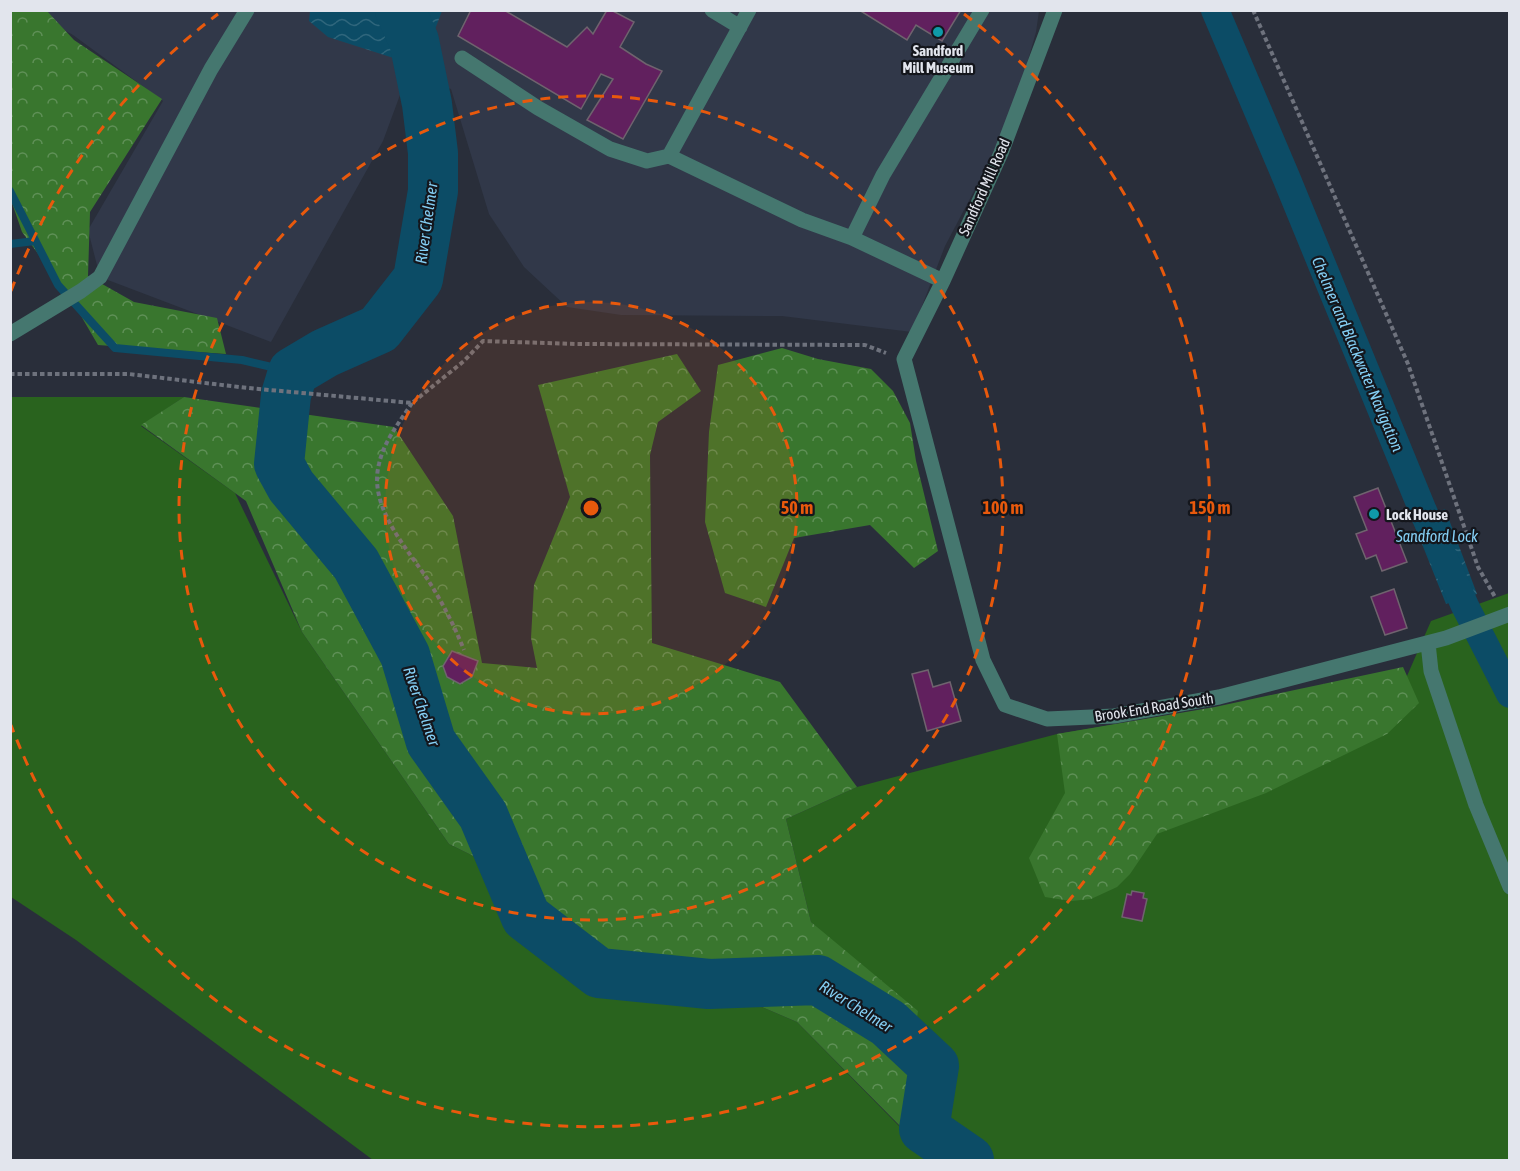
<svg xmlns="http://www.w3.org/2000/svg" width="1520" height="1171" viewBox="0 0 1520 1171" font-family="'Asap Condensed',sans-serif">
  <defs>
    <pattern id="forest-crowns" width="20" height="18" patternUnits="userSpaceOnUse" patternTransform="scale(1.5)"><rect width="20" height="18" fill="#39762e"/><path d="M2 6a3 3 0 1 1 6 0M12 15a3 3 0 1 1 6 0" fill="none" stroke="#5f9057"/></pattern>
    <pattern id="water-waves" width="16" height="10" patternUnits="userSpaceOnUse" patternTransform="scale(1.5)"><rect width="16" height="10" fill="#0c4c66"/><path d="M0 5q4-4 8 0t8 0" fill="none" stroke="#2f667c"/></pattern>
  </defs>
  <rect width="100%" height="100%" fill="#292e3a"/>
  <path fill="#313849" d="M36,11H1039L1036,32L1019,92L993,155L945,246L912,332L782,316L621,315L567,307L524,267L489,214L451,89L407,76L383,141L271,342L100,277L88,230L163,101L73,35L36,14Z"/>
  <path fill="#29631e" d="M10,397H184L141,426L235,493L302,632L449,844L526,882L552,928L615,968L687,975L797,1022L900,1127L917,1020L811,922L786,819L857,787L1057,734L1407,676L1431,621L1509,593V1160H373L76,940L11,897Z"/>
  <path fill="url(#forest-crowns)" d="M10,11H47L74,40L162,99L90,212L88,276L134,302L217,318L226,354L98,345L70,297L22,232L10,197Z
    M782,348L818,359L871,369L893,391L910,423L916,461L938,551L914,568L870,525L794,538L766,607L725,593L705,522L709,432L718,365Z
    M677,354L701,391L658,422L650,455L652,643L780,682L857,787L786,819L811,922L918,1011L901,1127L797,1022L688,975L615,968L552,928L526,882L449,844L302,632L246,501L141,425L184,397L394,427L453,516L482,663L537,668L531,638L534,585L570,497L538,385Z
    M1403,667L1419,703L1387,734L1266,793L1157,834L1130,874L1117,887L1091,899L1071,901L1045,897L1029,858L1065,793L1057,734L1215,707Z"/>
  <path fill="url(#water-waves)" d="M310,11V10L442,11L434,32L406,62L328,37L309,21Z
    M1445,509L1477,594L1446,604L1414,524Z"/>
  <g fill="none" stroke-linecap="round" stroke-linejoin="round">
    <path stroke="#0c4c66" stroke-width="8" d="M10,191L58,285L115,348L242,360L293,372
      M10,244L35,241"/>
    <path stroke="#0c4c66" stroke-width="28" d="M1215,10L1286,177L1423,511L1465,606L1510,694"/>
    <path stroke="#0c4c66" stroke-width="50" d="M400,10L414,41L427,104L433,153V191L418,279L379,329L325,353L293,372L286,395L279,464L291,486L356,564L405,655L431,742L483,815L526,917L599,973L709,984L818,980L888,1023L934,1066L924,1129L969,1160"/>
  </g>
  <path fill="#61205e" stroke="#6f636e" stroke-width="1.5" d="M471,10H504L567,47L587,27L593,34L607,10H611L634,22L620,47L646,64L662,71L623,139L587,120L613,79L601,74L581,109L458,36Z
    M859,10H961L942,41L916,25L907,40Z
    M1378,488L1407,562L1382,571L1376,555L1366,559L1356,534L1367,530L1354,497Z
    M1394,589L1407,628L1385,635L1371,597Z
    M452,651L478,661L472,677L460,684L447,677L443,666Z
    M928,670L933,687L950,682L961,721L927,731L912,674Z
    M1132,891L1144,893L1143,898L1147,899L1142,921L1122,917L1127,894L1131,895Z"/>
  <g fill="none" stroke-linecap="round" stroke-linejoin="round">
    <path stroke="#6e727d" stroke-width="4" stroke-dasharray="4.5 3" stroke-linecap="butt" d="M1253,10L1408,364L1478,567L1495,597
      M10,374H129L248,388L412,403L464,361L483,341L575,344L865,345L886,353
      M412,403C399,423 384,441 379,464C368,506 406,547 428,580C442,602 454,625 464,650"/>
    <path stroke="#45776f" stroke-width="15" d="M712,10L740,27
      M749,10L669,156L802,220L852,238L883,175L982,10
      M1055,10L1001,153L943,281L904,359L983,660L1005,705L1047,719L1114,716L1219,697L1446,638L1510,614
      M462,58L538,108L610,149L647,161L669,156
      M852,238L943,281
      M10,334L81,291L100,277L211,69L247,10
      M1428,643L1431,671L1476,805L1510,887"/>
  </g>
  <circle cx="591" cy="508" r="206" fill="#e8590c" fill-opacity=".12"/>
  <g fill="none" stroke="#e8590c" stroke-width="3" stroke-dasharray="10 8">
    <circle cx="591" cy="508" r="206"/>
    <circle cx="591" cy="508" r="412"/>
    <path d="M11 291A619 619 0 0 1 218 14M964 14A619 619 0 1 1 11 725"/>
  </g>
  <g fill="#0f9aa8" stroke="#14161c" stroke-width="2">
    <circle cx="938" cy="32" r="6"/>
    <circle cx="1374" cy="514" r="6"/>
  </g>
  <g text-anchor="middle" dominant-baseline="central" stroke-width="4.5" stroke-linejoin="round" paint-order="stroke">
    <g font-size="15" font-weight="bold" fill="#e2e5ed" stroke="#14161c">
      <text x="938" y="50">Sandford<tspan x="938" dy="17">Mill Museum</tspan></text>
      <text x="1386" y="514" text-anchor="start">Lock House</text>
    </g>
    <g font-size="15" fill="#e2e5ed" stroke="#14161c">
      <text transform="translate(984 187) rotate(-66)">Sandford Mill Road</text>
      <text transform="translate(1154 707) rotate(-9)">Brook End Road South</text>
    </g>
    <g font-size="16" font-style="italic" fill="#84cff5" stroke="#14161c">
      <text transform="translate(426 223) rotate(-82)">River Chelmer</text>
      <text transform="translate(1358 354) rotate(67)">Chelmer and Blackwater Navigation</text>
      <text x="1437" y="536">Sandford Lock</text>
      <text transform="translate(422 706) rotate(71)">River Chelmer</text>
      <text transform="translate(856 1006) rotate(32)">River Chelmer</text>
    </g>
  </g>
  <circle cx="591" cy="508" r="9" fill="#e8590c" stroke="#14161c" stroke-width="3"/>
  <g font-size="18" text-anchor="middle" font-weight="bold" fill="#e8590c" stroke="#14161c" stroke-width="4.5" stroke-linejoin="round" paint-order="stroke">
    <text x="797" y="514">50 m</text>
    <text x="1003" y="514">100 m</text>
    <text x="1210" y="514">150 m</text>
  </g>
  <rect width="1520" height="1171" fill="none" stroke="#e2e5ed" stroke-width="24"/>
</svg>
